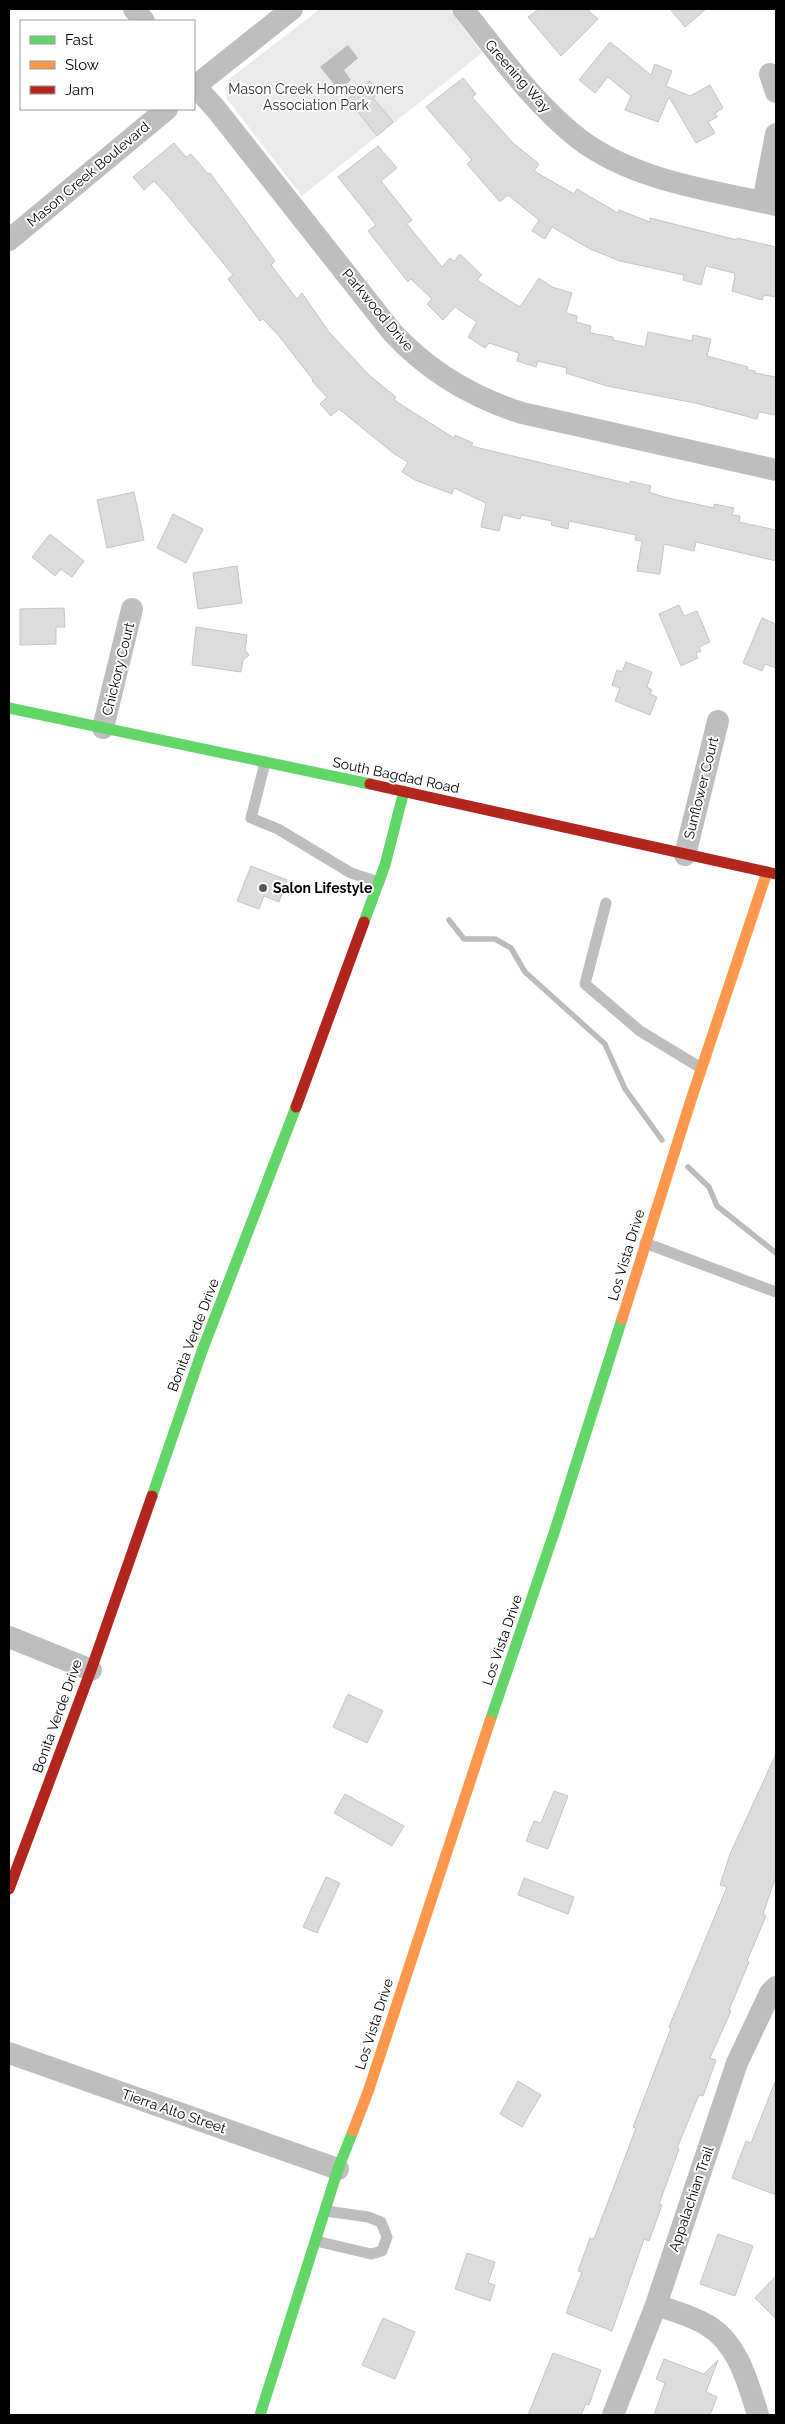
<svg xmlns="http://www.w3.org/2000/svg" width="785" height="2424" viewBox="0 0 785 2424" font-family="Raleway,sans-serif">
  <rect width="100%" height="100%" fill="#fff"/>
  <path fill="#eaeaea" d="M320,9H449L482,53L302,196L227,99L225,89L229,79Z"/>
  <path fill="#bcbcbc" d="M348,45L358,58L344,70L351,80L339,90L320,67Z"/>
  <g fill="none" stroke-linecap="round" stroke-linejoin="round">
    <path stroke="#bcbcbc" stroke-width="5.5" d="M449,920L464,939H495L511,948L525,972L605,1044L625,1089L662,1140
      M688,1167L709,1187L717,1206L776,1253"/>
  </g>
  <path fill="#dcdcdc" stroke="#c5c5c5" d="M539,9H587L598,19L561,56L528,17Z
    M670,9H706L685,27Z
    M610,42L651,75L655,64L672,71L666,86L690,96L710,85L723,108L715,113L717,117L708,122L715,133L696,143L669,97L658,122L625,110L631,96L608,77L595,93L579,80Z
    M463,78L476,94L472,97L513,143L539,164L534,171L574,194L577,189L618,213L619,210L650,222V218L737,240V238L776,247V297L764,295L762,300L732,291L735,277L734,273L706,266L701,285L683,280L684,275L620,261L590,249L552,227L545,239L532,231L539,220L508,195L500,202L467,164L472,160L426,107Z
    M370,81L379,93L373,98L393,122L377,136L348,99Z
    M174,143L186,157L191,154L208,174L210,173L275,261L271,265L297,299L302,293L329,332L369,375L396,397L394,400L454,438L455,435L473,443L471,446L630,484V481L651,486L649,492L664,497L714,508V504L734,508L732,515L740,516L739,522L776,530V561L700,543L696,542L694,551L664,544L660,574L637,571L642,541L635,540L636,535L569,521L568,529L551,525L552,521L521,515L520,519L503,515L499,531L481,527L486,503L454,488L452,494L415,480L402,472L408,462L393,453L339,409L331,416L320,404L327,397L312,381L313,380L279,336L263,319L260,321L228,279L233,275L168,196L154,181L144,190L133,177Z
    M378,146L397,168L381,181L412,220L407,224L442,267L450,258L454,261L460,254L482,275L477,280L520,307L539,278L552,287L572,293L566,313L577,316L576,322L591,326L590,333L613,337V340L645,347L648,332L692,341L693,335L711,339L707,356L748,367L747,370L755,371V373L776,377V415L759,412L757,419L695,403L607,386L566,373L567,368L538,361L536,367L517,361L519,353L489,343L485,348L468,337L477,322L455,307L443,320L427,304L432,299L411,279L408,282L368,231L376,225L338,177Z
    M134,492L144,540L107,548L97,500Z
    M173,514L203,529L186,563L157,548Z
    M50,534L84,561L72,577L61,569L55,576L32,557Z
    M237,566L242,603L198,609L193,573Z
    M679,605L684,616L697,611L710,642L699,647L701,651L696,653L698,658L681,666L659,614Z
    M64,608L65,627H56V644L20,645V609Z
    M762,618L776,624V668L765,664L762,671L743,663Z
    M196,627L247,635L245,650L249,655L243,660L241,672L192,665Z
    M626,662L652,672L647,687L652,690L650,694L657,697L650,715L615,701L620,688L612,685L617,670L622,672Z
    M251,866L287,880L279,902L264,896L259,909L237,901Z
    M348,1694L383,1711L367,1743L333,1727Z
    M776,1754V1876L763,1914L766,1916L747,1961L749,1962L729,2010L731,2011L710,2058L716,2060L703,2096L699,2095L677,2148L679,2149L659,2204L662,2205L649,2241L644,2239L612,2331L566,2313L582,2272L578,2271L590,2238L594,2239L636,2128L633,2127L671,2028L669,2027L727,1887L720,1885L730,1854Z
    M554,1791L568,1796L548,1849L526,1841L534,1821L541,1823Z
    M345,1794L404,1826L392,1846L334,1813Z
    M326,1877L340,1883L317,1933L303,1927Z
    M524,1878L574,1897L568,1914L518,1895Z
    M518,2081L541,2095L522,2127L500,2114Z
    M775,2082H776V2195L732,2178L746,2141L751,2143Z
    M718,2234L753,2246L735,2296L700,2284Z
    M467,2253L495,2262L488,2283L495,2285L490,2301L455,2289Z
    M776,2276V2319L755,2298Z
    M383,2318L415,2332L395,2379L362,2365Z
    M553,2353L601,2370L589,2405L586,2404L581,2415H528Z
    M664,2359L704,2374L718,2360L706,2392L717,2397L710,2415H654L665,2383L656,2379Z"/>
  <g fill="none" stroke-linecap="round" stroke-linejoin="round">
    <path stroke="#bebebe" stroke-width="11" d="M265,763L251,818L278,829L351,873L379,882
      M606,903L585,984L640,1031L701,1068
      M645,1243L776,1292
      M316,2241L371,2254L382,2251L387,2237L381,2222L368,2217L326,2211"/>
    <path stroke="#bebebe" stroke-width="22" d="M134,9L144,21
      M463,9C499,54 533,103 579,139C635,181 710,190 776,205
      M770,74L776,92
      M194,85L216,109L392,332C429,372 471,397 522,413L776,470
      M194,87L292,9
      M763,202L776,134
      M9,240L167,109
      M103,728L132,609
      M685,855L718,721
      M9,1637L91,1670
      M9,2053L338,2169
      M656,2305C673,2311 692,2316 707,2325C738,2343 748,2383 758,2415
      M613,2415L656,2305L737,2063L770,1993L776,1987"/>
    <path stroke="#63d668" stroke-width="11" d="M9,708L370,784
      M364,922L385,865L404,791
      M152,1496L202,1351L296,1107
      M490,1721L555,1530L622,1319
      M260,2415L338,2169L353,2131"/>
    <path stroke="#ff974d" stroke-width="11" d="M622,1319L690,1103L767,872
      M353,2131L368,2092L490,1721"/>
    <path stroke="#b3261e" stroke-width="11" d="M370,784L776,874
      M296,1107L364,922
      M9,1889L91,1670L152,1496"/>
  </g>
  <circle fill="#595959" stroke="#fff" stroke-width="2" cx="263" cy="888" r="5"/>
  <g text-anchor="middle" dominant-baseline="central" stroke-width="4" stroke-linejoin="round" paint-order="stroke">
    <g font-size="14" fill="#000" stroke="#fff">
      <text transform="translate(518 76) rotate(49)">Greening Way</text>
      <text transform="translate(88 174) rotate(-40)">Mason Creek Boulevard</text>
      <text transform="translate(378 310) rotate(50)">Parkwood Drive</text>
      <text transform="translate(118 669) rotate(-76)">Chickory Court</text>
      <text transform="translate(396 775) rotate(12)">South Bagdad Road</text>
      <text transform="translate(701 788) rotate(-76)">Sunflower Court</text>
      <text transform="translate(626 1255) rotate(-73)">Los Vista Drive</text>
      <text transform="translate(193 1335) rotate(-69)">Bonita Verde Drive</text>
      <text transform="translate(502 1640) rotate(-71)">Los Vista Drive</text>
      <text transform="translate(57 1716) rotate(-70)">Bonita Verde Drive</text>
      <text transform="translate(374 2024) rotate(-72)">Los Vista Drive</text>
      <text transform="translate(174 2111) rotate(19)">Tierra Alto Street</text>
      <text transform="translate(691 2199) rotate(-71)">Appalachian Trail</text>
    </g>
    <g font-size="14" fill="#2f2f2f" stroke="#fff">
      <text x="316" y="89">Mason Creek Homeowners<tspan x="316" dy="16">Association Park</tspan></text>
    </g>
    <g font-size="14" font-weight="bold" fill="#000" stroke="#fff" text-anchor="start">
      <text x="273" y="888">Salon Lifestyle</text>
    </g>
  </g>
  <rect width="785" height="2424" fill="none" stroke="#000000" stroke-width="20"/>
  <rect x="20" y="20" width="175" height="90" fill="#ffffff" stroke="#999999"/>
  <rect x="30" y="36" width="25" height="8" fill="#63d668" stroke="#999999"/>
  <text x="65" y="45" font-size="15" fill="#000000">Fast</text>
  <rect x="30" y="61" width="25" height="8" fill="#ff974d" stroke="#999999"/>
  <text x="65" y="70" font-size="15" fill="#000000">Slow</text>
  <rect x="30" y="86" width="25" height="8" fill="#b3261e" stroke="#999999"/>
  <text x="65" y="95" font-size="15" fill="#000000">Jam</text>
</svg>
